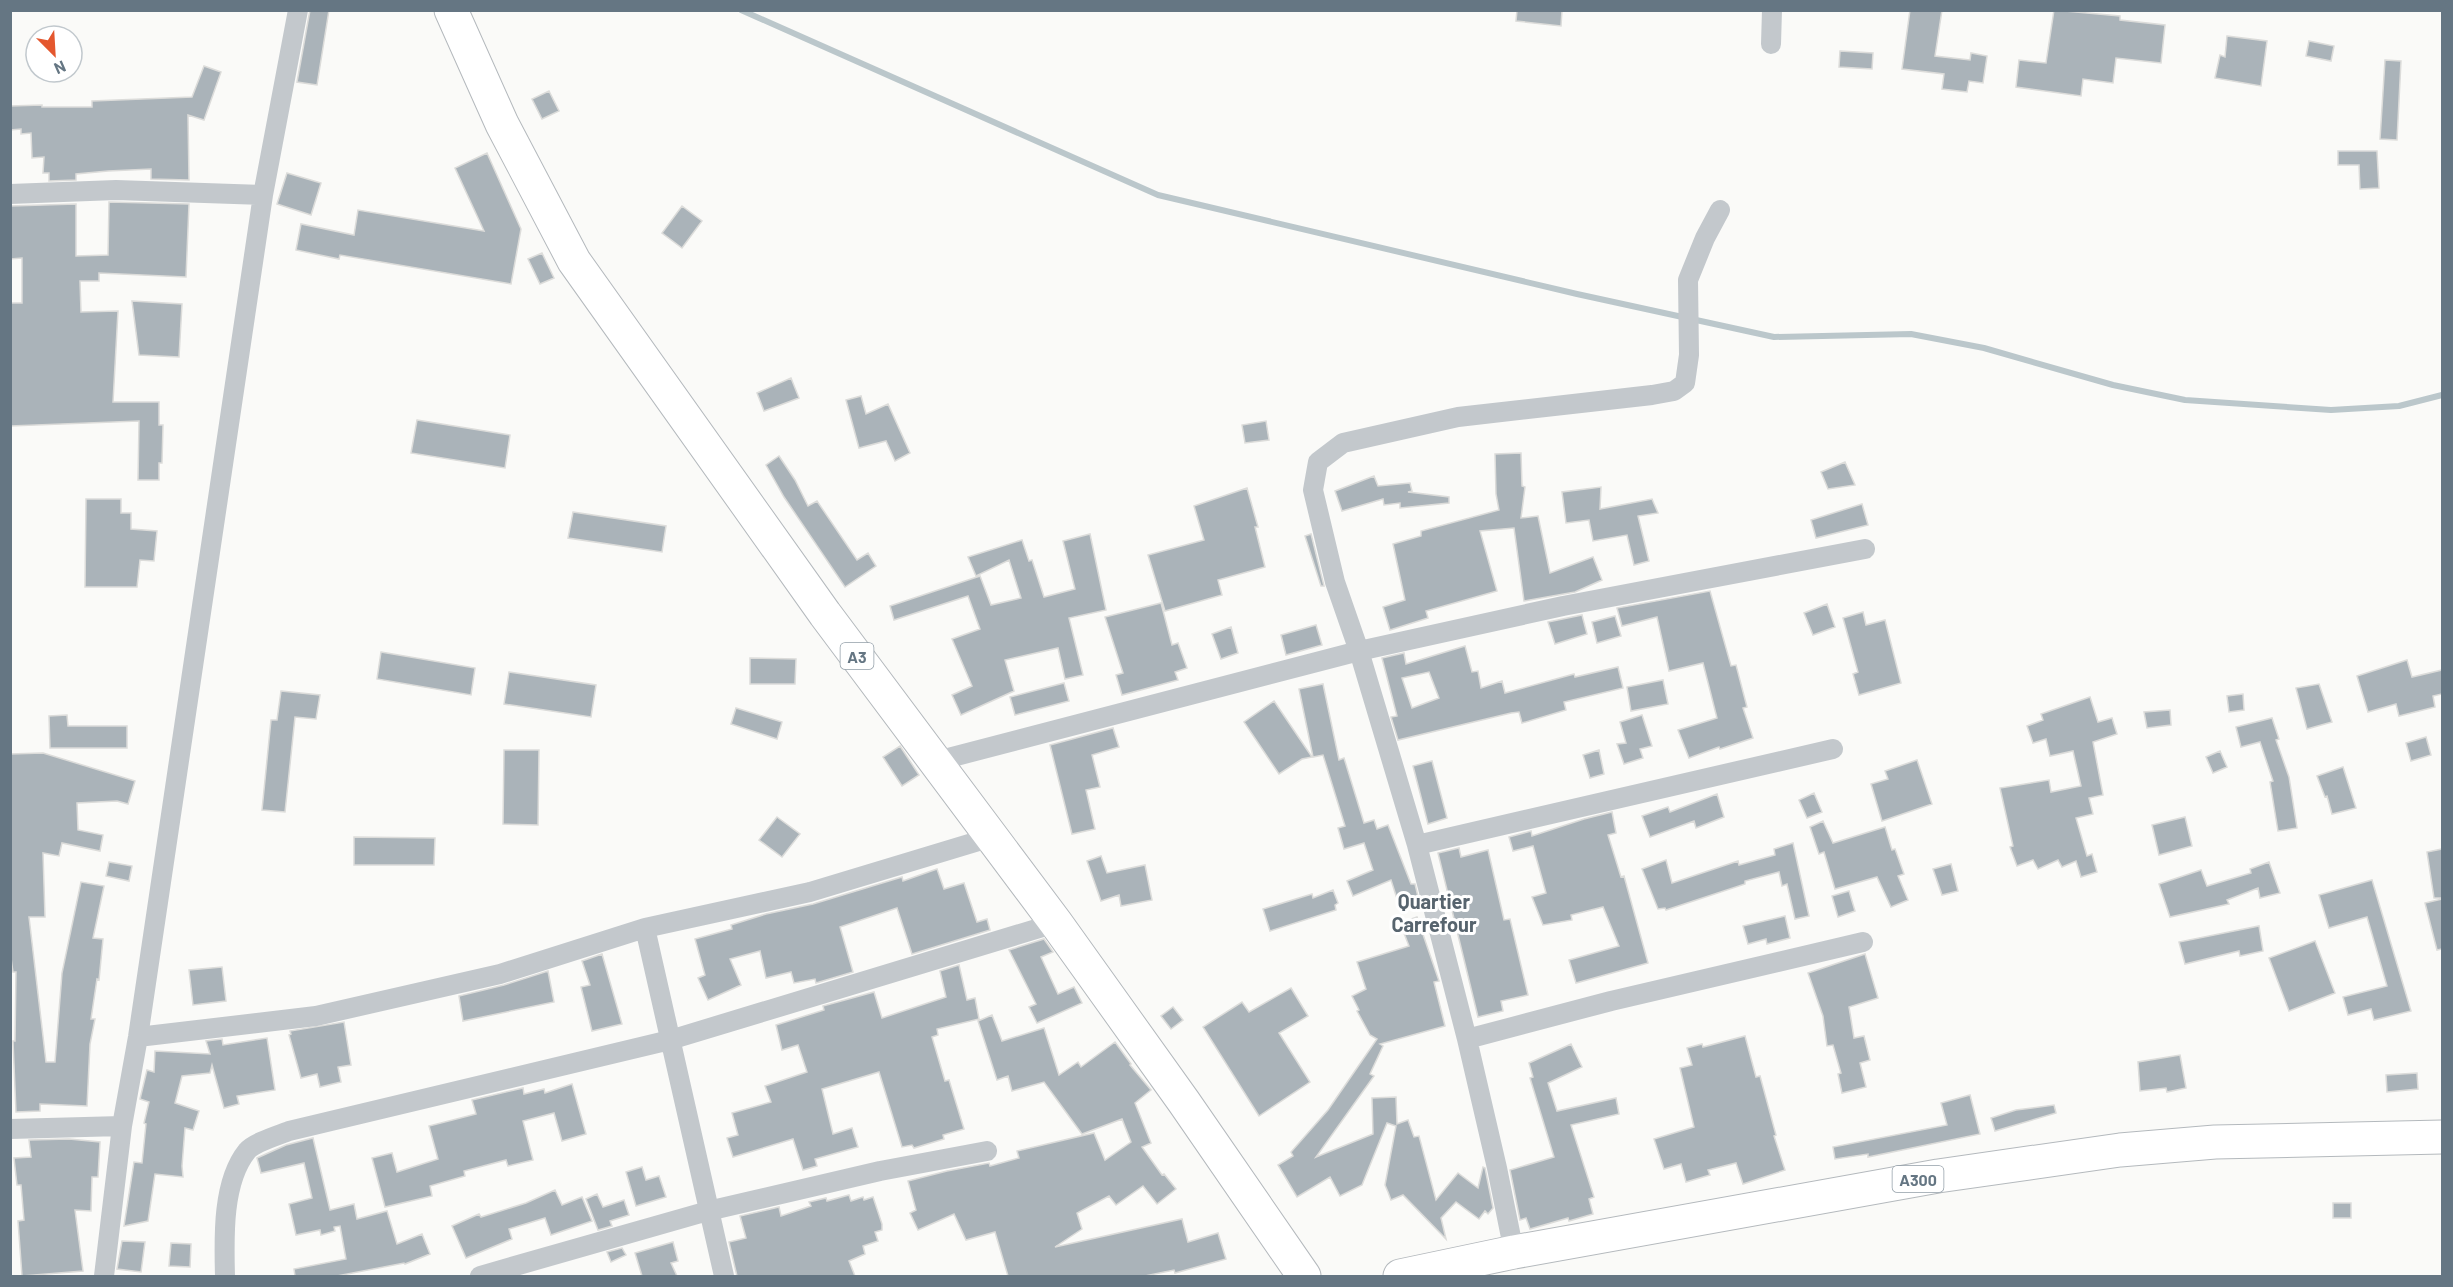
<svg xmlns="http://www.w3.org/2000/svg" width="2453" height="1287" viewBox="0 0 2453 1287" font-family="Barlow,sans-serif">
  <rect width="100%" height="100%" fill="#fafaf8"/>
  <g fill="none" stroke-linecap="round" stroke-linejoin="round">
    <path stroke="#bbc7cb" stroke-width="6" d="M741,10L1158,195L1577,294L1774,337L1911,334L1984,348L2113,385L2185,400L2331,410L2399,406L2442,395"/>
  </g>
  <path fill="#aab3b9" stroke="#dcdcda" stroke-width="1.5" fill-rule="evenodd" d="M310,10H329L317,85L297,82Z
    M1517,10H1562L1561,26L1516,21Z
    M1910,10H1942L1935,56L1970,60L1971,53L1987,56L1983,83L1969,81L1967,92L1942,89L1944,74L1902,69Z
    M2054,10L2120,16V20L2165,25L2161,63L2116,58L2113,83L2083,79L2081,96L2016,87L2019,60L2046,63Z
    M2227,36L2267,41L2261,86L2215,78L2220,55L2225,57Z
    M2309,41L2334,46L2331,61L2306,56Z
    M1840,51L1873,53L1872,69L1839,67Z
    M2385,60L2401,61L2397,140L2380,139Z
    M204,66L221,72L204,120L188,115L189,180L151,179V169L108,171L76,174V180L49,181V173H43L44,157L32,158L31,133L21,134V129L10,130V106L42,105V107H92V101L192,97Z
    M549,91L559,111L542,119L532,99Z
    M2338,151H2377L2379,188L2360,189L2359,165H2338Z
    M487,153L521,229L511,284L340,255L339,259L296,250L301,224L354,235L358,210L484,231L455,168Z
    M287,173L321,183L311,215L277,204Z
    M109,202L189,204L186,277L99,273V281H80L81,312L118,311L113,402H159V425H163L162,463H159V480H138L139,421L10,426V303H22V258L10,259V206L76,204V256L108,255Z
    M682,206L702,221L682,248L662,233Z
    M542,253L554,278L540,284L528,259Z
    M132,301L182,304L179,357L139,355Z
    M791,378L799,398L764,411L757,393Z
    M861,396L866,414L888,404L910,453L895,461L886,441L859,448L846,400Z
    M417,420L510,435L505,468L411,453Z
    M1266,421L1269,440L1245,443L1242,425Z
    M1521,453L1522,486L1525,487L1521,518L1538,516L1550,573L1593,557L1602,580L1575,592L1524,601L1514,528L1480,531L1497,591L1426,611L1428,618L1390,630L1383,607L1405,600L1393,544L1421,536V531L1499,510L1496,494L1495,454Z
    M779,456L795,480L808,506L817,501L857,560L868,553L876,566L845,587L784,497L766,465Z
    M1845,462L1855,485L1828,489L1821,472Z
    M1374,476L1378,486L1410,483L1412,491L1408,492L1449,497V503L1400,508V503L1384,505L1383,499L1342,511L1335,491Z
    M1601,487L1600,509L1652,499L1658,513L1638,516L1649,561L1634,565L1627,535L1593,541L1589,520L1566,523L1562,492Z
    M1247,488L1258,527H1255L1265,567L1218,580L1222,595L1165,611L1148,555L1204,540L1194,506Z
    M86,499H121V513H131V529L157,531L154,561L140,560L137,587H85Z
    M1862,504L1868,525L1816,538L1811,520Z
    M573,512L666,526L662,552L568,538Z
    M1090,534L1106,610L1069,618L1083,675L1065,679L1058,648L1005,660L1014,691L961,715L952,695L972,686L952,639L980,629L968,596L894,620L890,606L980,576L991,605L1021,598L1009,560L976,576L968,557L1022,540L1029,561L1032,560L1044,597L1075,589L1063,541Z
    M1311,534L1324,586H1321L1305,536Z
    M1710,591L1731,666L1736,665L1747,707L1743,708L1753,738L1720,749L1719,747L1689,758L1678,730L1717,718L1703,663L1669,671L1657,617L1622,626L1617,608Z
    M1161,603L1172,645L1178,643L1187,668L1175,672L1178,680L1122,695L1116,675L1123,673L1105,617Z
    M1827,604L1835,627L1813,635L1804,613Z
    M1863,612L1866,625L1885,620L1901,683L1859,695L1853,674L1858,672L1843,618Z
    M1582,615L1587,634L1555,644L1548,622Z
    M1615,616L1621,636L1597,643L1592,622Z
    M1316,625L1322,645L1286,655L1281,635Z
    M1231,627L1238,653L1221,659L1212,634Z
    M1465,646L1472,672L1478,671L1481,688L1502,681L1505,693L1574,674L1575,677L1618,667L1623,688L1564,702L1566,710L1522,723L1519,712L1511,713L1398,740L1391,717L1397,716L1382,658L1404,653L1406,664ZM1429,672L1439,698L1412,708L1402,678Z
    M381,652L475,668L471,695L377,679Z
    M750,658L796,659L795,684H750Z
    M2407,660L2412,677L2442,670V694L2433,696L2435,707L2399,716L2396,704L2368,712L2357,676Z
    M509,672L596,685L591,717L504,704Z
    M1663,680L1668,704L1631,711L1627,687Z
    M1064,683L1069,701L1015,715L1010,697Z
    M1323,684L1339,760L1344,758L1364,823L1374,820L1377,829L1388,825L1411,884H1415L1419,901L1400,908L1391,880L1353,896L1347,881L1373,870L1364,843L1344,849L1338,828L1345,826L1323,755L1313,757L1299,689Z
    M2319,684L2332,722L2307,729L2296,688Z
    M281,691L320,695L316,719L295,717L285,812L262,810L271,720H277Z
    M2243,694L2244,710L2229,712L2227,696Z
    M2090,697L2098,722L2112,718L2117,734L2093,742L2103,795L2089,798L2093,814L2076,818L2087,856L2092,854L2097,872L2081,877L2076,861L2062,867L2058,860L2038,869L2033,860L2017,866L2010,847L2013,846L2000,788L2049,780L2051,792L2081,786L2073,751L2050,756L2046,739L2033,743L2027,726L2043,720L2041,714Z
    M1274,701L1312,757L1302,759L1279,774L1244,722Z
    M736,708L782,722L777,739L731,724Z
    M2170,710L2171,725L2147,728L2144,712Z
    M67,715L68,726H127V748H50L49,716Z
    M1642,715L1652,746L1640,749L1643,758L1624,764L1617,744L1626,743L1620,722Z
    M2272,718L2279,739L2276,740L2289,777L2297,828L2278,831L2270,782L2273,781L2260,742L2241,747L2236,727Z
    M1113,728L1119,747L1092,755L1100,787L1086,790L1095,829L1072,834L1050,745Z
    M2426,737L2431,755L2411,761L2406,743Z
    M900,746L919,775L902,786L883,757Z
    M504,750H539L538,825L503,824Z
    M1599,750L1604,774L1590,778L1583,755Z
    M2220,751L2227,767L2213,773L2206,757Z
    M43,753L135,781L128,804L117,801L77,803L78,830L103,835L100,851L62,843L59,856L43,853L45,917H29L46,1062H55L62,973L81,882L104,886L93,938L103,939L99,980L97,979L91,1019H95L90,1044L87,1106L40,1104V1111L16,1112L13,1041H15L16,972H13L10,951V754Z
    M1917,760L1932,804L1882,821L1871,784L1888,779L1885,771Z
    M1432,761L1447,818L1428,824L1413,766Z
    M2343,767L2356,808L2332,814L2327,796L2325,797L2317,776Z
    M1814,793L1822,812L1807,818L1799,800Z
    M1717,794L1724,817L1696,828L1694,821L1650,837L1642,816L1668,807L1670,812Z
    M1612,812L1616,833L1608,835L1621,877L1624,876L1648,963L1576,983L1569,960L1619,946L1603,907L1571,915L1572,920L1543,925L1532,897L1546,893L1533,846L1513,851L1509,837L1531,831L1532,836L1584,819Z
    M777,817L800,834L782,857L759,840Z
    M2185,817L2192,846L2159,855L2152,825Z
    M1823,821L1833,843L1885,827L1892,850L1895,849L1904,874L1898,876L1908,900L1891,907L1877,877L1835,889L1824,852L1819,854L1810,827Z
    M354,837L435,838L434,865H354Z
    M1793,843L1809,916L1795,919L1787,884L1782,886L1779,872L1745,881V884L1666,910L1665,908L1658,909L1642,869L1666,860L1672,883L1738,861L1739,865L1775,855L1774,849Z
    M1459,848L1461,857L1488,850L1504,920L1510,919L1528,995L1501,1001L1503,1011L1478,1017L1438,853Z
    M2442,849V898H2434L2427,852Z
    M1101,856L1107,873L1145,865L1152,900L1121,906L1119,895L1101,901L1087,861Z
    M109,862L132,866L129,881L106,876Z
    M2269,862L2280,893L2260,898L2258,888L2227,900L2229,904L2170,917L2159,884L2201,870L2207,886L2251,873L2250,869Z
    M1951,864L1958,891L1942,895L1933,869Z
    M937,869L944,889L964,883L977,922L987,919L990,930L912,954L897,908L840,927L853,972L816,983L815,979L794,983L791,972L766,978L760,951L730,959L741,985L708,1000L698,978L705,975L695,939L732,929L731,925L766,914L813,904L902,877L903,881Z
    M2372,880L2411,1011L2374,1020L2371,1009L2348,1015L2343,997L2387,986L2367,917L2329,928L2319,895Z
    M1333,890L1338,903L1335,905L1336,910L1270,931L1263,909L1312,894L1313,898Z
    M1849,891L1855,911L1838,917L1832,896Z
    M2442,899V949L2437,950L2425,903Z
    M1785,916L1790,938L1767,944L1766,939L1748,944L1743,926Z
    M1417,917L1439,981L1434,982L1445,1026L1380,1044L1383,1046L1370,1074L1374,1076L1316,1157L1373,1134L1372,1098L1396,1097L1397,1124L1408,1120L1414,1137L1419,1136L1436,1200L1458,1173L1478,1188L1483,1167L1485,1168L1493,1208L1488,1214L1485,1211L1479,1219L1456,1202L1441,1218L1446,1239L1403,1195L1391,1200L1388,1192L1385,1185L1396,1126L1387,1123L1362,1185L1340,1196L1330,1177L1297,1197L1278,1165L1293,1156L1291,1152L1328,1110L1377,1039L1370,1035L1357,1011L1359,1010L1352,996L1366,989L1357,962L1409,946L1400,923Z
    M2259,926L2263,951L2240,956L2239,951L2185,964L2179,942Z
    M1044,939L1053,952L1041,957L1058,994L1074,987L1082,1003L1037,1023L1029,1007L1036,1004L1009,950Z
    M2315,941L2335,993L2289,1011L2269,958Z
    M602,954L622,1024L592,1031L581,987L590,985L582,961Z
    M1865,954L1878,998L1849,1007L1854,1038L1864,1036L1870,1060L1860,1063L1866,1087L1842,1093L1838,1074L1841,1073L1833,1045L1827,1046L1823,1016L1808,973Z
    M959,965L967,1000L975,998L979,1019L937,1029L938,1035L932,1037L945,1081L949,1080L964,1129L943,1135L944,1139L914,1148L912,1145L902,1147L879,1072L822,1089L833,1134L852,1128L858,1147L815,1159L817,1166L803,1170L793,1139L733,1157L727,1138L738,1135L732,1113L771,1102L765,1086L807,1072L798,1045L782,1050L776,1025L824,1010L823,1006L874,992L882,1018L946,997L940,971Z
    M222,967L226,1001L193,1005L189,970Z
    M548,971L554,1002L463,1021L459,996L504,985Z
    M1291,988L1308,1016L1279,1033L1310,1082L1259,1116L1203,1027L1242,1002L1249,1012Z
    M1173,1007L1183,1020L1171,1029L1161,1016Z
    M992,1015L1002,1041L1044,1028L1059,1075L1078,1062L1081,1067L1115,1042L1131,1064L1130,1065L1151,1090L1135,1103L1151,1143L1142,1147L1162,1175L1164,1174L1176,1189L1157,1204L1143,1186L1116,1205L1109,1196L1077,1213L1082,1229L1055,1247L1182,1219L1188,1242L1218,1233L1226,1259L1175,1273L1174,1270L1145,1276H1008L995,1232L966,1240L954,1214L918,1230L910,1213L916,1210L908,1181L947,1171L989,1163L990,1166L1019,1158L1017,1151L1094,1133L1105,1160L1131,1142L1122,1119L1082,1134L1044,1082L1012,1091L1008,1076L997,1080L978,1021Z
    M344,1022L351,1065L338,1067L341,1082L320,1087L317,1074L301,1078L289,1035L291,1034L290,1031Z
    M1745,1036L1756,1077L1760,1076L1776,1135L1774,1136L1785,1170L1743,1184L1736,1163L1708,1170L1710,1175L1686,1182L1681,1164L1664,1169L1654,1139L1694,1127L1680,1068L1692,1065L1687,1048L1702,1044L1703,1047Z
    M267,1038L275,1090L237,1096L239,1104L224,1108L212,1065L210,1073L182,1076L175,1103L199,1111L193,1130L185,1128L182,1166L183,1177L155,1174L148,1221L124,1226L134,1162L142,1163L146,1124L144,1123L149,1102L140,1099L147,1070L154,1072L155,1051L210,1054L206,1041L222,1039L223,1045Z
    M1571,1044L1582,1067L1548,1083L1557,1111L1616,1098L1619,1114L1571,1125L1594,1197L1589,1199L1593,1214L1569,1221L1568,1218L1530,1229L1526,1218L1520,1220L1510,1170L1554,1157L1530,1078L1533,1077L1529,1063Z
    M2180,1055L2186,1088L2167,1092L2166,1088L2140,1091L2138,1062Z
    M2417,1073L2418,1089L2387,1092L2386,1075Z
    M572,1084L586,1134L562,1141L554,1113L523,1121L533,1160L508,1166L506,1160L464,1171L465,1176L430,1186L432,1196L385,1207L372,1158L392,1153L397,1172L438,1159L429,1126L476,1114L472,1100L523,1088L524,1094L544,1089L545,1093Z
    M1970,1095L1980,1134L1868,1157V1154L1835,1159L1833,1147L1947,1125L1941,1103Z
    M2054,1105L2056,1113L1995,1131L1991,1118L2016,1110Z
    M313,1138L330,1210L354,1204L357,1219L387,1211L397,1244L422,1234L430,1254L405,1264L404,1263L337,1276H295L294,1269L346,1259L340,1226L334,1227L335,1231L321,1235L320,1230L296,1235L289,1204L312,1198L304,1163L261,1173L257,1158L286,1145Z
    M69,1139L100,1142L98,1177H92L91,1211L75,1210L83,1271L22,1276L18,1221L24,1220L21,1185H17L14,1158L31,1157L29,1140Z
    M642,1167L646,1180L659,1176L666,1197L636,1206L626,1172Z
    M555,1190L562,1205L582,1197L592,1221L551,1235L545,1218L509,1229L512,1239L466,1258L452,1226L479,1214L481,1217L526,1203Z
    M597,1194L603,1207L624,1200L629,1215L610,1221L612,1226L598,1230L586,1199Z
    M849,1195L851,1201L863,1197L864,1200L873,1197L882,1224V1230L875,1232L878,1241L863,1246L865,1254L849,1261L855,1276H737L729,1242L746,1238L740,1216L779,1207L781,1216L811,1206L809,1202L826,1198L827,1201Z
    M2333,1203H2351V1218H2333Z
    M122,1241L145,1242L141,1272L117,1269Z
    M673,1242L678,1261L671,1263L677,1276H642L635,1253Z
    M171,1243L191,1244L190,1267L169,1266Z
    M622,1248L626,1255L611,1262L607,1252Z"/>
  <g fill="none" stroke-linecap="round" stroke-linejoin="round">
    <defs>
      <path id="highway" d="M451,10L502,124L574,261L825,614L1056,923L1184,1102L1304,1276
        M1400,1276L1514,1252L1938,1176L2120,1150L2215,1142L2442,1137"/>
    </defs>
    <use href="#highway" stroke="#b4b9bd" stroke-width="35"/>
    <path stroke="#c3c8cc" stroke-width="20" d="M1771,44L1772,10
      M10,194L116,190L263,195
      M937,761L1359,651L1563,606L1865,549
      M1417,845L1833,749
      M645,928L724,1276
      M138,1037L316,1016L500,974L645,928L810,892L992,837
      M1467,1039L1611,1001L1863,942
      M10,1129L122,1126
      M1514,1252L1497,1168L1467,1039L1417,845L1359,651L1335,582L1313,490L1318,462L1343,443L1458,417L1652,395L1674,391L1685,383L1689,355L1688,280L1705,238L1720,210
      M104,1276L122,1126L138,1037L263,195L298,10
      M225,1276C224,1238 222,1182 247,1151C253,1143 279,1135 289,1131L670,1040L1056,923
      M480,1276L708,1211L880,1171L987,1151"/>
    <use href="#highway" stroke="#fff" stroke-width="33"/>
  </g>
  <g text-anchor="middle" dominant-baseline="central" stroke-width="6" stroke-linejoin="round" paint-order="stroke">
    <g fill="#fff" stroke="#939fa8" stroke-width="1.5">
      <rect x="840.5" y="643" width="33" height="26" rx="4.5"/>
      <rect x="1892.5" y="1166" width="51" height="26" rx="4.5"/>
    </g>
    <g font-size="16" font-weight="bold" fill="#657683">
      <text x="857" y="656">A3</text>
      <text x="1918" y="1179">A300</text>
    </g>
    <g font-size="20" font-weight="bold" fill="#57646e" stroke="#fff">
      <text x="1434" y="901">Quartier<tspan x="1434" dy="23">Carrefour</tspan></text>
    </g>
  </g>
  <rect width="2453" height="1287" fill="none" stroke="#657683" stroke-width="24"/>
  <g transform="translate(54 54) rotate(156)"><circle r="28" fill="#ffffff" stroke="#c1c8cd" stroke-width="1.5"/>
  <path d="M0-4.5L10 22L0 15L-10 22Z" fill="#e4572e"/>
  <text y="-9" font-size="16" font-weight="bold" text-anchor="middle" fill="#657683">N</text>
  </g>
</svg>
